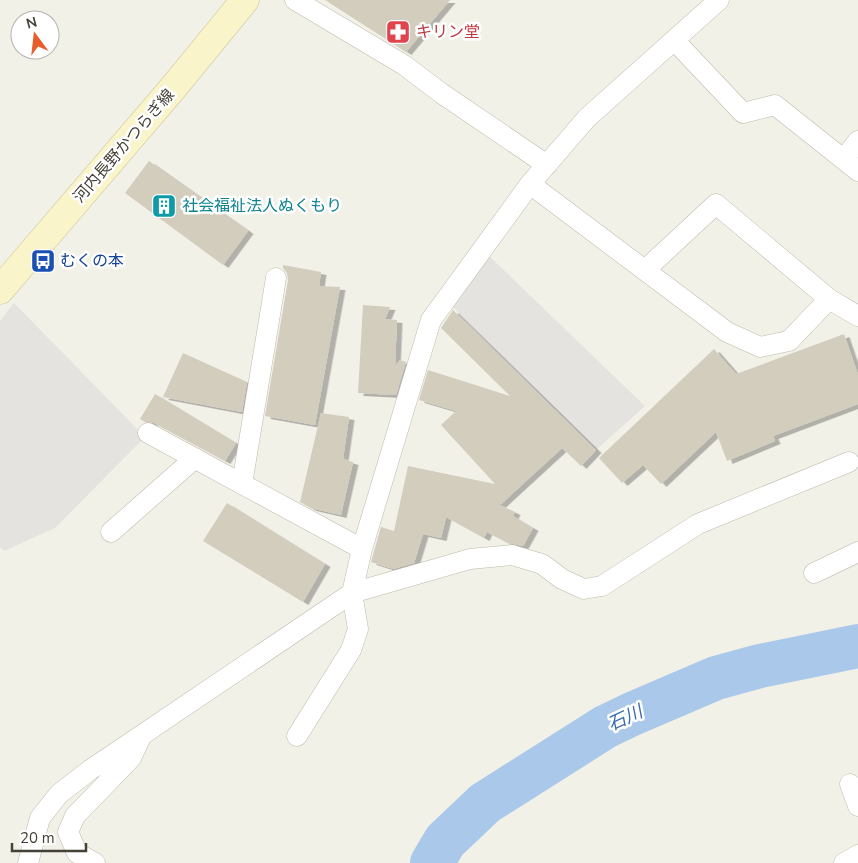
<svg xmlns="http://www.w3.org/2000/svg" width="858" height="863" viewBox="0 0 858 863" font-family="'Nunito Sans','Noto Sans JP',sans-serif">
  <defs>
    <filter id="shadow"><feDropShadow dx="5.5" dy="3" stdDeviation="0" flood-color="#0004"/></filter>
  </defs>
  <rect width="100%" height="100%" fill="#f2f1e8"/>
  <path fill="#e4e3df" d="M486,253L645,406L596,450L449,303Z
    M14,303L145,437L55,528L4,551L0,547V321Z"/>
  <g fill="none" stroke-linecap="round" stroke-linejoin="round">
    <path stroke="#aac8ea" stroke-width="44" d="M432,863L445,841L485,803L605,727L632,714L716,678L760,666L858,646"/>
  </g>
  <path fill="#d3cdbe" filter="url(#shadow)" d="M325,0H450L406,52Z
    M149,161L248,231L223,265L125,193Z
    M283,265L321,272L319,286L340,287L315,425L265,416L288,280L287,273L283,268Z
    M363,305L390,307L385,319L397,320L395,366L400,360L406,362L396,395L358,393Z
    M453,310L596,450L581,466L562,448L500,505L515,512L513,516L533,528L523,546L508,543L487,532L484,538L446,517L441,538L423,534L414,563L393,569L371,562L381,527L394,531L408,466L495,484L441,425L456,411L419,400L428,370L510,396L441,328Z
    M844,334L858,375V404L773,436L775,441L727,461L716,432L661,484L643,465L622,483L599,458L714,349L736,374Z
    M183,353L247,382L242,412L163,397Z
    M155,394L236,443L225,461L154,423L145,422L140,419Z
    M321,413L349,417L343,459L353,462L341,515L311,508L300,502Z
    M227,503L325,564L303,602L203,541Z"/>
  <g fill="none" stroke-linecap="round" stroke-linejoin="round">
    <defs>
      <path id="street" d="M295,0L404,65L441,93L547,165
        M674,40L743,113L775,105L858,171
        M844,159L858,141
        M530,184L727,332L760,347L789,341L829,299
        M645,270L716,204L829,299L858,316
        M148,433L362,549
        M242,484L276,278
        M111,532L195,458
        M814,573L858,552
        M297,736L351,650L358,629L352,593L470,559L512,555L542,564L562,579L584,589L602,586L698,524L849,462
        M850,784L858,806
        M28,863L40,818L59,794L90,770L352,593L362,549L431,320L530,184L587,118L719,0
        M95,863L77,853L68,832L75,816L131,758L141,737
        M844,863L858,855"/>
      <path id="secondary" d="M0,290L173,88L245,0"/>
    </defs>
    <use href="#street" stroke="#bdb9ab" stroke-width="21"/>
    <use href="#secondary" stroke="#cec79b" stroke-width="29"/>
    <use href="#street" stroke="#fff" stroke-width="20"/>
    <use href="#secondary" stroke="#faf4cb" stroke-width="28"/>
  </g>
  <defs>
    <symbol id="pharmacy-square" viewBox="-11 -11 22 22"><rect x="-9" y="-9" width="18" height="18" rx="4" fill="#e0444e" stroke="#fff"/><path d="M-2-6h4v4h4v4h-4v4h-4v-4h-4v-4h4Z" fill="#fff"/></symbol>
    <symbol id="building-square" viewBox="-11 -11 22 22"><rect x="-9" y="-9" width="18" height="18" rx="4" fill="#0f9aa8" stroke="#fff"/><path d="M-4-6H4V6H1V3H-1V6H-4ZM-2.5-4.3h1.7v1.8h-1.7ZM.8-4.3h1.7v1.8H.8ZM-2.5-1h1.7V.8h-1.7ZM.8-1h1.7V.8H.8Z" fill="#fff"/></symbol>
    <symbol id="bus-square" viewBox="-11 -11 22 22"><rect x="-9" y="-9" width="18" height="18" rx="4" fill="#1a4fb4" stroke="#fff"/><path d="M-5-6H5V4H4V6H2V4H-2V6H-4V4H-5ZM-3.5-4V0h7V-4ZM-3.5 1.2v1.5H-2V1.2ZM2 1.2v1.5H3.5V1.2Z" fill="#fff"/></symbol>
  </defs>
  <g fill-rule="evenodd">
    <use href="#pharmacy-square" x="384" y="18" width="28" height="28"/>
    <use href="#building-square" x="150" y="192" width="28" height="28"/>
    <use href="#bus-square" x="29" y="247" width="28" height="28"/>
  </g>
  <g text-anchor="middle" dominant-baseline="central" stroke-width="5" stroke-linejoin="round" paint-order="stroke">
    <g font-size="16" fill="#be3a42" stroke="#fff" text-anchor="start">
      <text x="416" y="32">キリン堂</text>
    </g>
    <g font-size="16" fill="#454137" stroke="#fff">
      <text transform="translate(124 146) rotate(-49)">河内長野かつらぎ線</text>
    </g>
    <g font-size="16" fill="#0d838f" stroke="#fff" text-anchor="start">
      <text x="182" y="206">社会福祉法人ぬくもり</text>
    </g>
    <g font-size="16" fill="#164399" stroke="#fff" text-anchor="start">
      <text x="60" y="261">むくの本</text>
    </g>
    <g font-size="18" font-style="italic" fill="#3a6ca8" stroke="#fff">
      <text transform="translate(625 718) rotate(-25)">石川</text>
    </g>
  </g>
  <g transform="translate(35 35) rotate(345)"><circle r="24" fill="#ffffff" stroke="#b5b3af"/>
  <path d="M0-4L9 19L0 12L-9 19Z" fill="#e75e2a"/>
  <text y="-8" font-size="14" font-weight="bold" text-anchor="middle" fill="#454137">N</text>
  </g>
  <path d="M12 843v8h74v-8" fill="none" stroke="#454137" stroke-width="2.5"/>
  <text x="20" y="843" font-size="15" fill="#454137" stroke="#ffffff" stroke-width="4" paint-order="stroke">20 m</text>
</svg>
